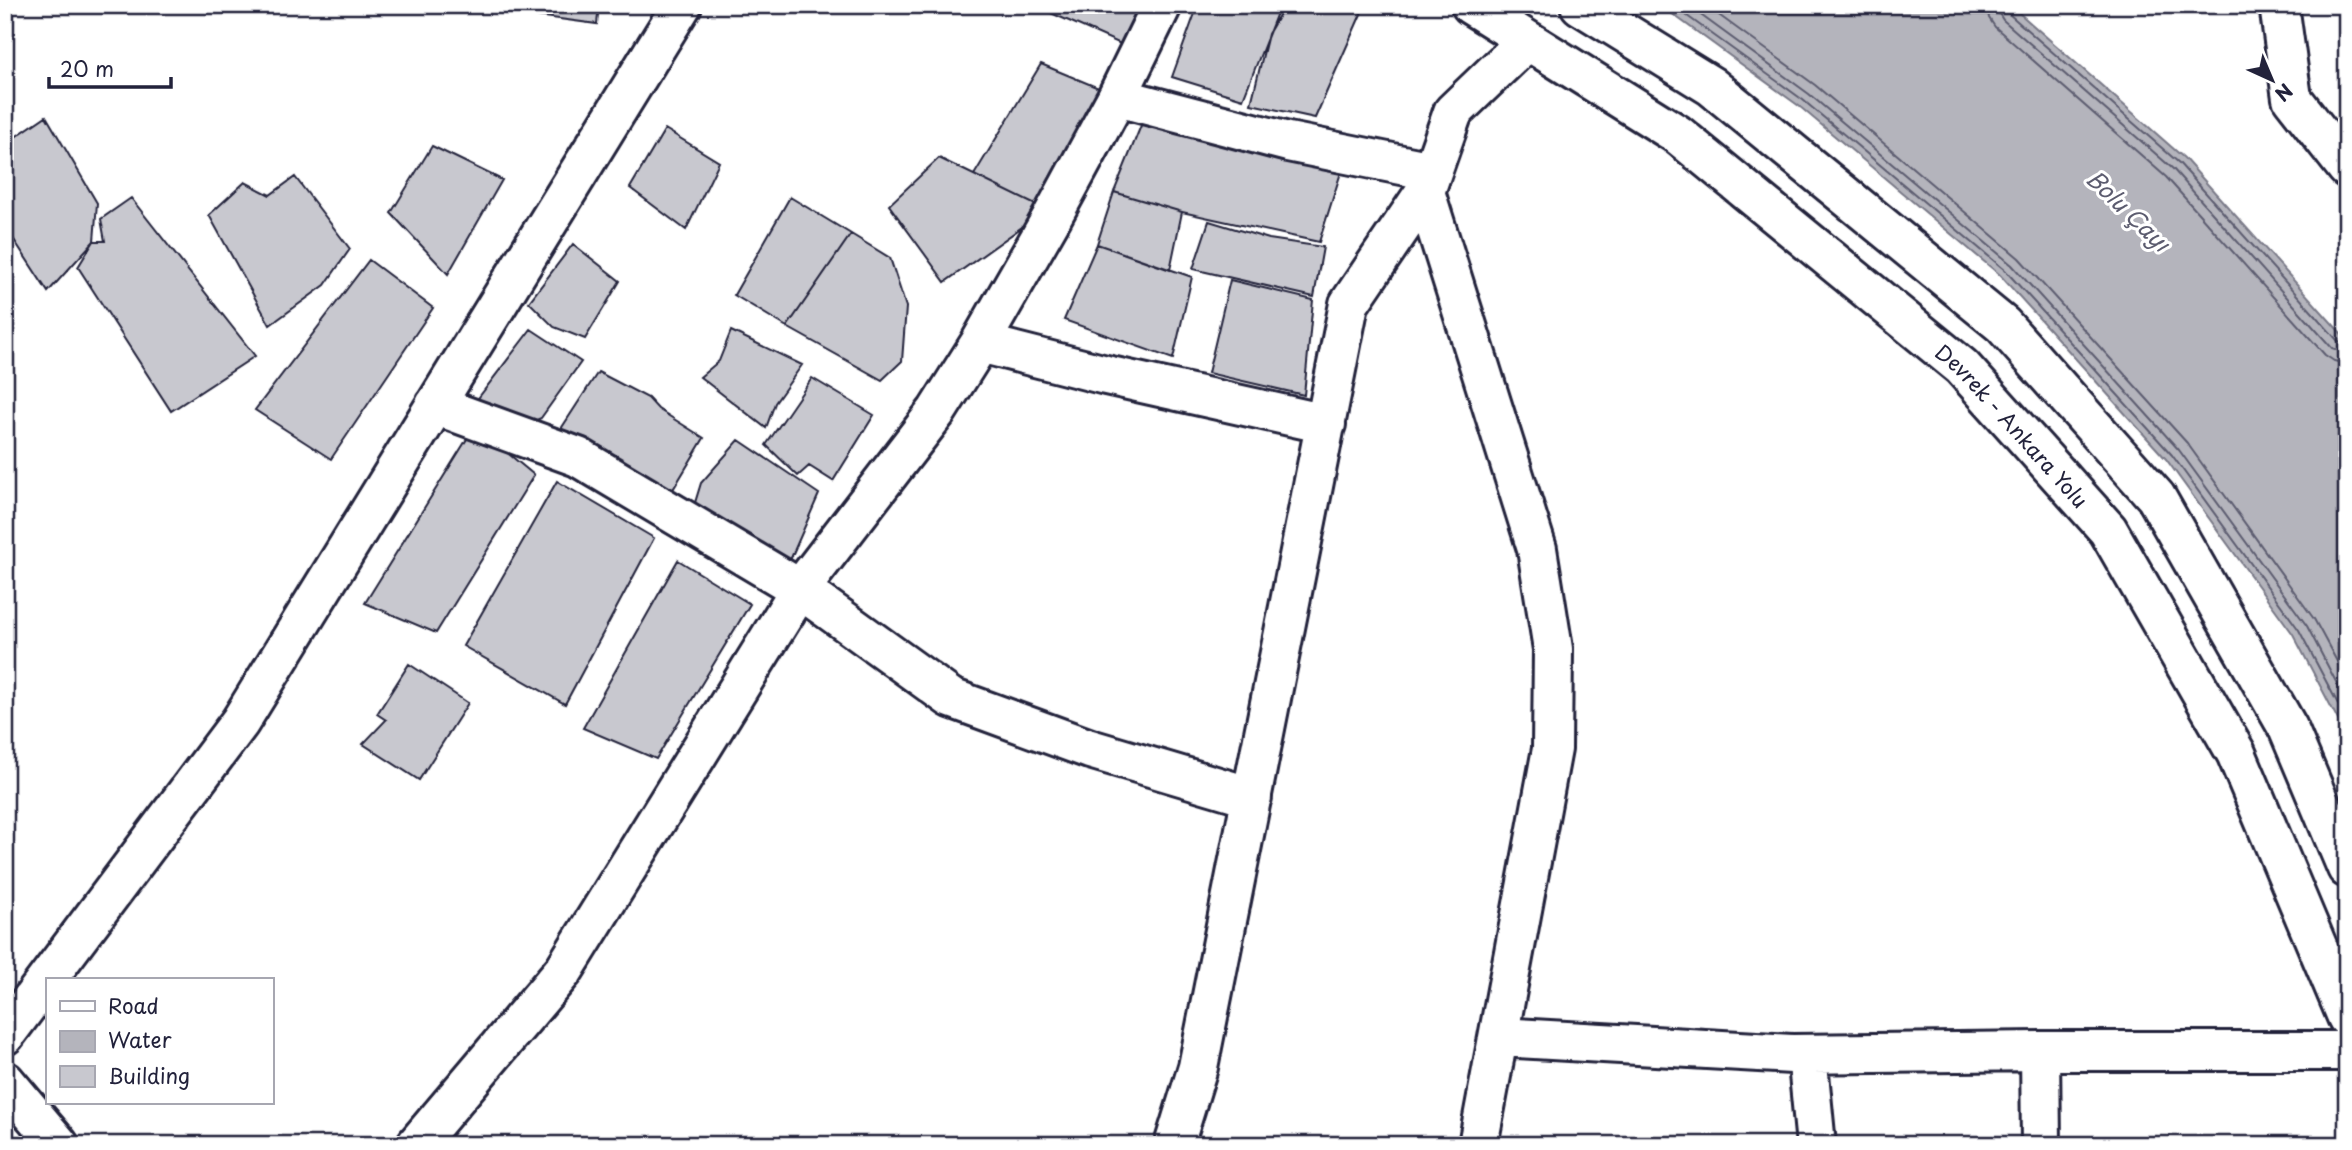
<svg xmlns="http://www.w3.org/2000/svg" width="2352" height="1150" viewBox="0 0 2352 1150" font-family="'Playpen Sans',sans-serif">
  <rect width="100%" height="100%" fill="#fff"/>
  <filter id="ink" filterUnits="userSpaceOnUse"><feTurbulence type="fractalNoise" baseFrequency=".0143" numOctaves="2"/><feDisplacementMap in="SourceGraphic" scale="14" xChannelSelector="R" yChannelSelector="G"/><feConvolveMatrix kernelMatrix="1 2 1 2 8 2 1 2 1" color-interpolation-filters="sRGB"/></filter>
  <g filter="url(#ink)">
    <path fill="#b4b4bc" stroke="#7a7a88" stroke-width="2" d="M1660,5H2010L2184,158L2347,340V737L2293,634L2166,459L2000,275L1799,106Z"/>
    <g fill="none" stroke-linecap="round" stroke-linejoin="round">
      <path stroke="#5c5c6f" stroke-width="2" d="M1672,5L1803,100L2005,270L2172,455L2299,630L2347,721
        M1687,5L1809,94L2012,265L2179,450L2307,626L2347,703
        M1705,5L1815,85L2019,258L2187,443L2314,619L2347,680
        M1987,5L1989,18L1995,27L2166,177L2325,355L2334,361L2347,364
        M1997,5L1998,12L2003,20L2173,169L2332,348L2347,353
        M2006,5L2009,14L2179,163L2338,341L2347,344"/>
    </g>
    <path fill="#c8c8cf" stroke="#22223b" stroke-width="2" d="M486,5H599L597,24L486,9Z
      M1033,5H1143L1123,45Z
      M1198,5H1280L1243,99L1172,77Z
      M1285,5H1365L1315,118L1251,104L1268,34Z
      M1041,64L1106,91L1046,210L974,175Z
      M46,116L97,203L94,241L48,292L5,226V144Z
      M1144,118L1343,166L1319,242L1182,212L1114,192Z
      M665,129L719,162L686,230L630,188Z
      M432,146L502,180L448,274L391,213Z
      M939,158L1046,210L945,282L889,205Z
      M295,177L350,249L325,285L270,325L209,215L245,182L270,195Z
      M1114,192L1182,212L1170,270L1097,244Z
      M790,197L851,234L787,327L734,295Z
      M131,198L255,356L171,411L78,267L94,241H105L101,219Z
      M1209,221L1269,239L1323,247L1314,297L1193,269Z
      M851,234L890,258L906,307L902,361L882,380L787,327Z
      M573,244L620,281L585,339L554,327L529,302Z
      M1097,244L1192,277L1173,359L1064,320Z
      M369,260L433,308L331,459L255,410Z
      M1230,280L1313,300L1304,395L1208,373Z
      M531,329L581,362L541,418L519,428L476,401Z
      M731,331L802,365L775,403L766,428L700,377L719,361Z
      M598,372L648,398L658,409L704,438L663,506L557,435Z
      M812,378L874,415L833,481L809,466L798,476L766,445Z
      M475,426L534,475L436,633L365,603Z
      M739,440L819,494L784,574L690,519L701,483Z
      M557,481L654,538L565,704L463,646Z
      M678,560L750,604L656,759L583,728Z
      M409,664L468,703L419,780L363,744L386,720L377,714Z"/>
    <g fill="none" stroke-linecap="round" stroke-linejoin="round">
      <defs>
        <path id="minor" d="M2279,5L2292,98L2347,168
          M1117,97L1288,142L1432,171
          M980,343L1106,375L1326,424
          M435,405L578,457L800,589L951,698L1090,749L1252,797
          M5,1035L240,722L682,5
          M1499,1037L1792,1054L2040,1051H2347
          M2040,1051L2041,1145
          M1807,1054L1816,1145
          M5,1081L59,1145
          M416,1145L564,970L800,589L937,411L980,343L1052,217L1117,97L1162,5
          M1174,1145L1198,1067L1349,304L1425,192
          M1478,1145L1552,749L1553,649L1537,549L1425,192L1453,112L1527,41"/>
        <g id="highway">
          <path id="s1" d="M1471,5L1677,134L1962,367L2108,530L2236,753L2347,1017"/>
          <path d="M1580,5L1711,86L2003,325L2156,497L2288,728L2347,868"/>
        </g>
      </defs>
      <use href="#minor" stroke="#22223b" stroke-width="44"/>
      <use href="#highway" stroke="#22223b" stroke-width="44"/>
      <use href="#minor" stroke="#fff" stroke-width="38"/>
      <use href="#highway" stroke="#fff" stroke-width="38"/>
    </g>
  </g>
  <g text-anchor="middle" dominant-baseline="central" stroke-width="6" stroke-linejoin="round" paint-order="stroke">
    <g font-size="21" fill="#22223b" stroke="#fff">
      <text stroke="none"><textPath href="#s1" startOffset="688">Devrek - Ankara Yolu</textPath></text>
    </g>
    <g font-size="23" font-style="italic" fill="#5c5c6f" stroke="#fff">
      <text transform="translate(2129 210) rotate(44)">Bolu Çayı</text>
    </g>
  </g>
  <rect width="2352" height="1150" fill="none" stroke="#fff" stroke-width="28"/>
  <rect x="14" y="14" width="2324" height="1122" fill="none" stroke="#22223b" stroke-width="2.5" filter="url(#ink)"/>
  <rect x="46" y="978" width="228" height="126" fill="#ffffff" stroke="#a7a7b1" stroke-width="2"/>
  <rect x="60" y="1001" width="35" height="10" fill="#ffffff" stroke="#a7a7b1" stroke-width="2"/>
  <text x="108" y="1014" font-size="21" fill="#22223b">Road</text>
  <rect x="60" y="1031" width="35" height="21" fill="#b4b4bc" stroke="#a7a7b1" stroke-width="2"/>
  <text x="108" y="1048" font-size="21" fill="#22223b">Water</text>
  <rect x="60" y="1066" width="35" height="21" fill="#c8c8cf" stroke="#a7a7b1" stroke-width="2"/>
  <text x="108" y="1084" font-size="21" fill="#22223b">Building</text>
  <g transform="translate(2272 80) rotate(136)" stroke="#ffffff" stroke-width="5" paint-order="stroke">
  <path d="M0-5L12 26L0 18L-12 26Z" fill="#22223b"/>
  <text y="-10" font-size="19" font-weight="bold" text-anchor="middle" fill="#22223b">N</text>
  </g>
  <path d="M49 77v10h122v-10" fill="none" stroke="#22223b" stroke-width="3.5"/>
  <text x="60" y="77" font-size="21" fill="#22223b" stroke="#ffffff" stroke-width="5" paint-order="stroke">20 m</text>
</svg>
